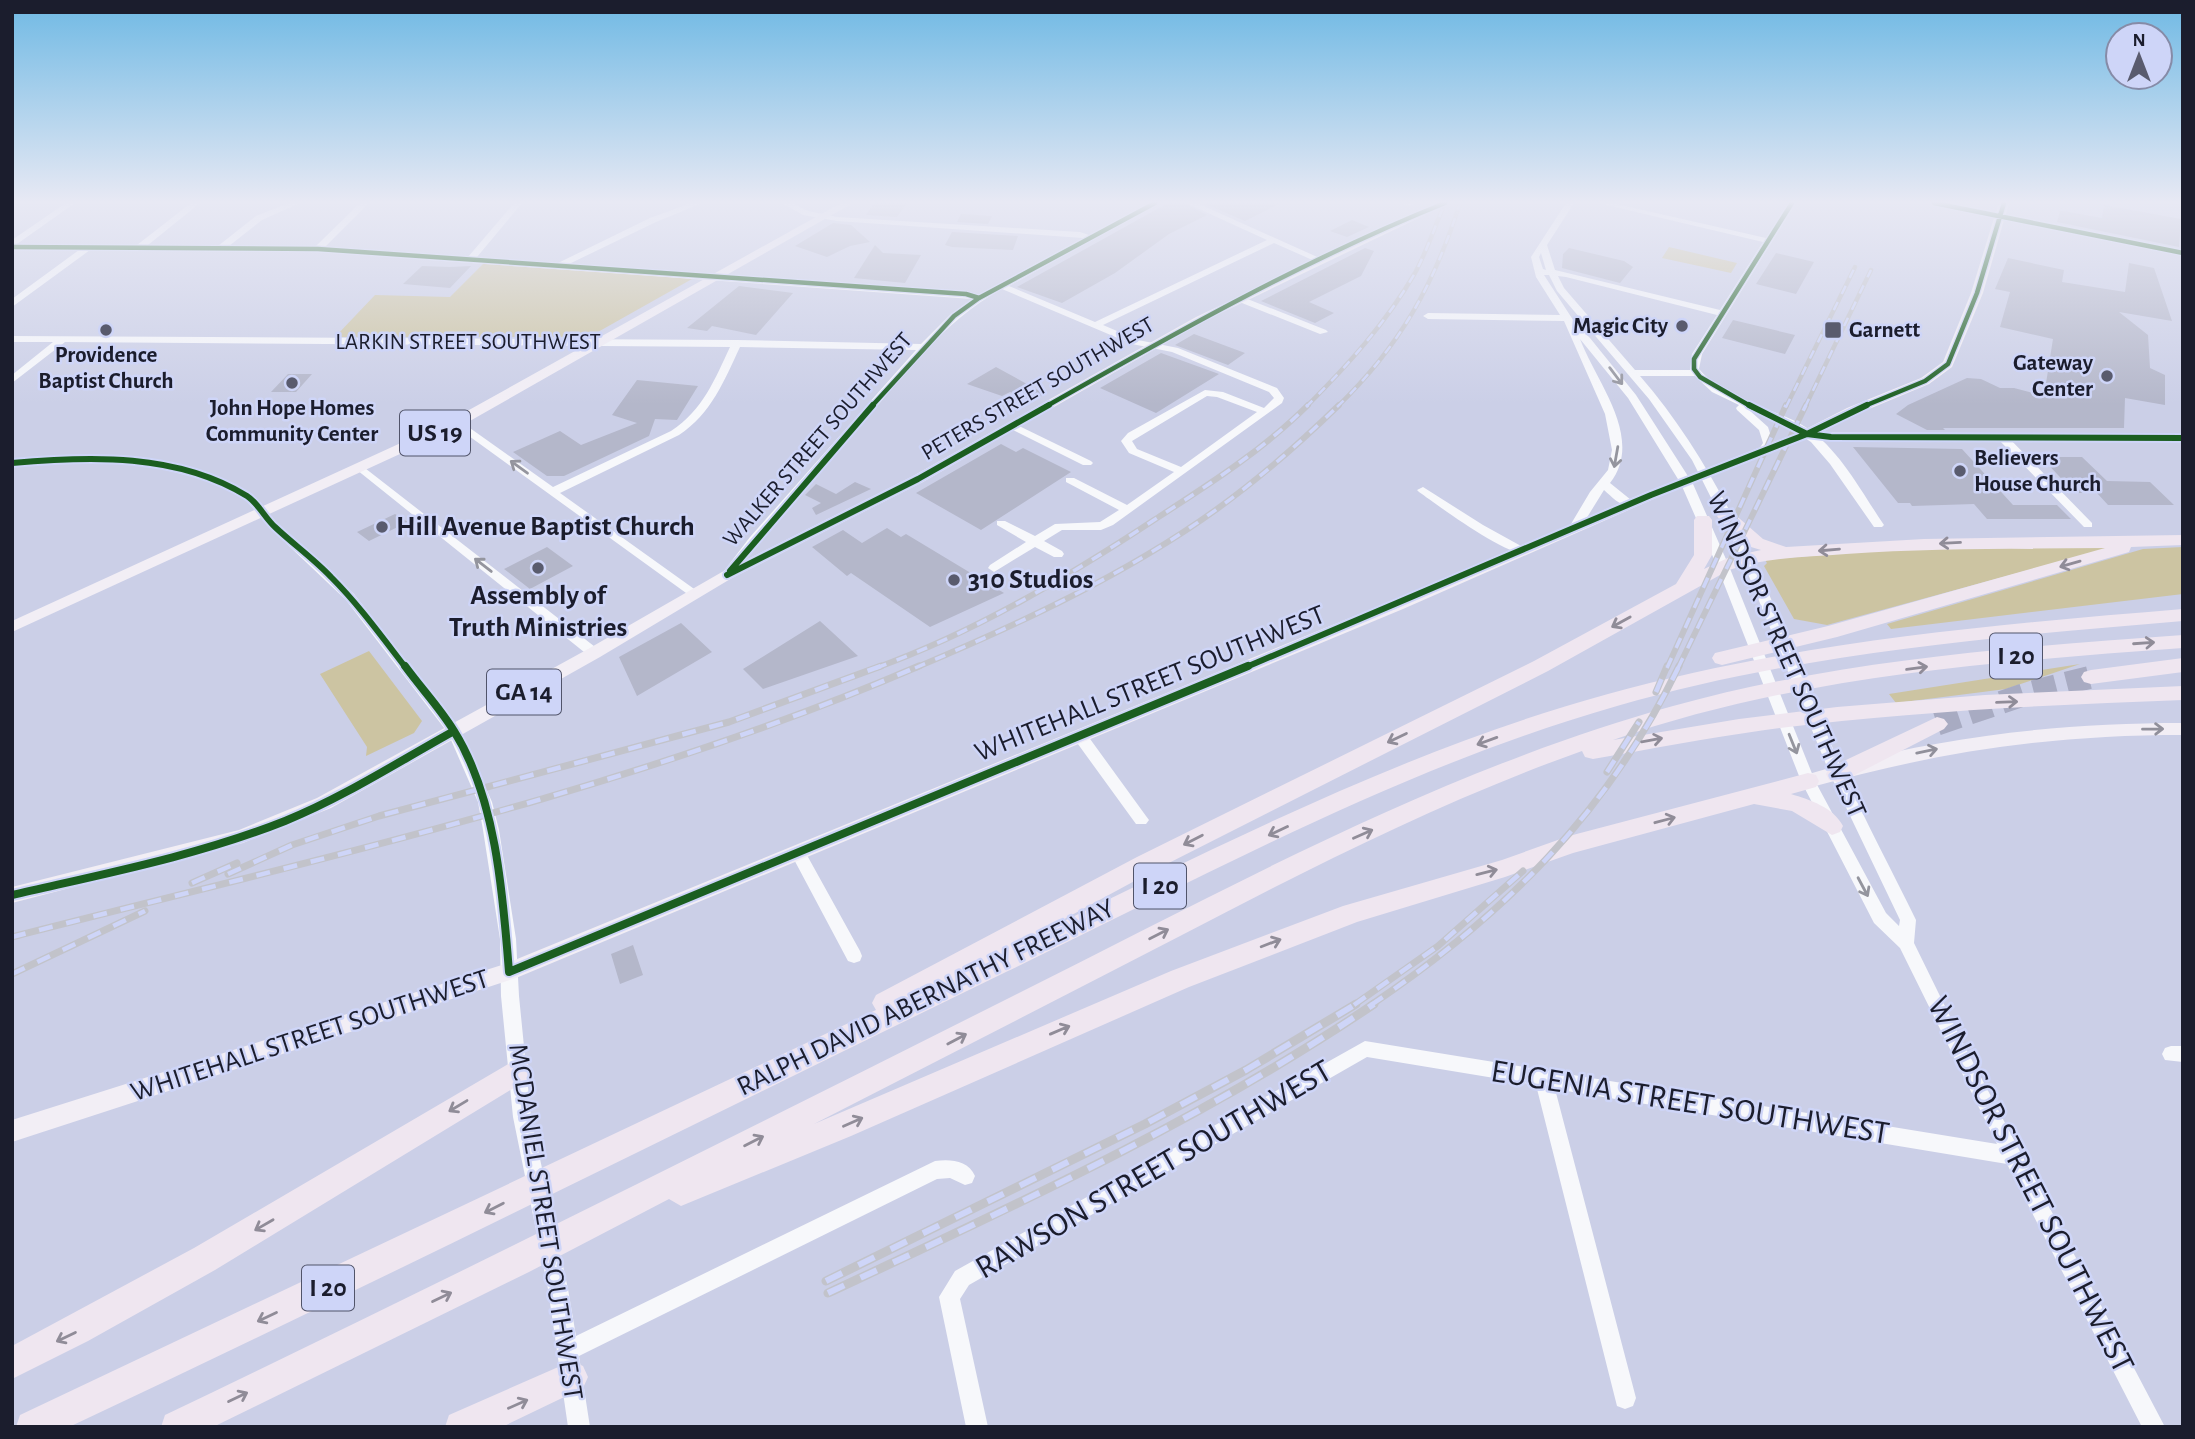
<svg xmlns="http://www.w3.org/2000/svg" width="2195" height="1439" viewBox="0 0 2195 1439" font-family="'Alegreya Sans',sans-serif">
  <rect width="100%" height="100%" fill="#cbcfe7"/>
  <path fill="#ccc4a2" d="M1669,247L1737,263L1731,273L1662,258Z
    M485,262L692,279L589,337H335L375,295L450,297Z
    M2113,547L1827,625L1794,619L1764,566L1767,563L1765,560L1770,559L1913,548Z
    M2183,547V594L1891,629L1887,624L2143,549Z
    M369,651L422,721L414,733L366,756L367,747L320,674Z
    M2080,664L2006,689L1896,703L1889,694Z"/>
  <path fill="#b4b7ca" d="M874,203H907L897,217L866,215Z
    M1168,203H1184L1207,215L1169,234L1115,273L1062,303L1017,287Z
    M1203,203H1281L1245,221Z
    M2104,205L2181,219L2179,247L2057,222L2060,211H2063L2102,218Z
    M961,214L992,216L988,224L957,222Z
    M1352,220L1369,227L1347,237L1330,231Z
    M833,223L851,225L870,242L850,246L827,257L795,246Z
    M952,232L1018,236L1013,250L952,247L945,245Z
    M875,245L883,253L921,255L905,283L854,278Z
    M1365,248L1374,251L1361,276L1309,302L1334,313L1315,323L1261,301Z
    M1569,248L1624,261L1633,267L1620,283L1562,268L1563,254Z
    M1776,253L1814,262L1796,294L1756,284Z
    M2008,258L2064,270L2062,282L2125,292L2129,263L2154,268L2172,321L2119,312L2148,335L2150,368L2165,375V405L2125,398L2124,428H1943L1945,430H1927L1896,414L1908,405L1967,378L1981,379L2000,388H2014L2044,396L2053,339L2000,327L2010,292L1995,289Z
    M422,266L450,267L471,266L450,288L403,284Z
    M739,286L793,293L756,335L712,326L707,331L687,328Z
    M1733,320L1795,335L1785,354L1722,338Z
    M1194,334L1245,353L1228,365L1175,345Z
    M1161,353L1219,374L1156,413L1100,388Z
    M996,367L1045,394L1031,402L1010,392L1002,396L967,384Z
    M288,374H312L296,392H271Z
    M637,380L698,386L677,420L655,419L649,436L564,476H547L513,452L560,431L581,445L637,423L612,415Z
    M1001,444L1016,452L1023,448L1071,472L981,530L916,493Z
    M1853,447L1962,449L2013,505H2057L2071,519H1987L1974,504L1912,506L1910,503H1898Z
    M2041,457H2082L2107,481L2150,482L2174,505H2108L2097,493H2075Z
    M855,482L871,489L816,515L812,508L821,503L805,495L816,484L836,494Z
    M395,514L408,522L369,541L357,532Z
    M887,528L901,537L906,534L1004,593L930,627L851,573L847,576L812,547L843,530L862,543Z
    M547,547L573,566L530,589L504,569Z
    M820,621L858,656L763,689L743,669Z
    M681,623L712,652L637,696L619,657Z
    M633,945L643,975L620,984L611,954Z"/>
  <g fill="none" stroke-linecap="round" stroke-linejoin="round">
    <path stroke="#a8abc2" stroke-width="23" stroke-dasharray="23 11" stroke-linecap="butt" d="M1937,724L2032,692L2091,677"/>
    <path fill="#f7f8fb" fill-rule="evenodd" d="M66,203H75L17,244L137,245L191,203H200L148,245L218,246L256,216L289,203H300L262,220L229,246H316L360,203H369L325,247L468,257L514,203H522L477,257L558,263L650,218L691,203H702L656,222L569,264L966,291L978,295L1083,238L837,221L803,215L782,203H792L808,211L837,217L1080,232L1089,235L1149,203H1159L1009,286L1095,322L1267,240L1186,203H1197L1324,260L1317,262L1274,243L1103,325L1138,340L1178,348L1277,388L1284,398L1282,403L1113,525L1101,530H1062L1044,541L1062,551L1064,554L1062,557H1054L1035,547L994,572L988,568L990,565L1026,542L997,525V521H1005L1035,536L1055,524L1100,522L1119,510L1066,482V478H1074L1127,505L1174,472L1129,453L1121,441L1128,433L1205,390L1223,392L1264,408L1274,398L1269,392L1172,352L1132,344L1002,289C943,321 903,377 860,426C816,476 772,525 731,578L727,579L721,575L750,537L916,350L740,347C724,381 711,414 679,435L560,493L697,591L699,594L693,598L451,423L456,420L460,421L553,487L671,431C703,410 715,379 730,347L65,342L12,383V375L53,342H12V336L737,340L921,344L951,314L972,299L318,252L90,250L12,307V299L79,250H12V240ZM1207,396L1217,397L1257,412L1181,467L1137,449L1132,441Z
      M1400,203H1413L1414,204L1410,206Z
      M1566,203H1574L1547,245L1555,270L1720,310L1763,242L1598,203H1612L1766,238L1788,203H1796L1702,354L1699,369C1727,402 1772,406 1807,428C1840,450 1862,493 1884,525L1882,527H1874L1830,464L1811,442L1788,427L1749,410L1768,427L1773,443L1768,451H1760L1759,449L1763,443L1759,430L1737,410L1736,408L1739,405L1712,392L1695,376H1640C1739,490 1784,637 1843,772C1866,822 1892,871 1916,920L1914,943L1965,1047L2165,1427H2142L2007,1164L1555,1089L1636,1398L1633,1406L1625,1409L1617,1406L1536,1085L1367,1057L969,1285L960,1299L988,1427H966L939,1297L955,1271L1365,1041L1997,1144L1900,948L1874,923L1801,781L1717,566L1681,484L1628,398L1580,339C1596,382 1645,438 1610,483L1636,504L1630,507C1619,505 1612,497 1604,490L1578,532H1570L1568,529L1590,492L1608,470L1612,450L1605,414L1564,321L1428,319L1423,316L1428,313L1560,315L1536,277L1531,257ZM1541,253L1546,270L1543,269L1539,257ZM1544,275H1549L1557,291L1649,399L1692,460L1741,557L1830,774L1900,920L1899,926L1886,913L1815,781L1729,566L1693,484L1636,395L1590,338L1575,323ZM1558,276L1566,277L1717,315L1692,354L1690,370H1635L1564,288Z
      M1240,296L1326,330L1328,332L1320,334L1237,301V297Z
      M1013,423L1091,461L1093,463L1091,465H1083L1009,428V424Z
      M2003,435L2007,436L2092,523V527H2084L1999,440L1998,438Z
      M69,455L141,458L189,468L215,476L253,495L277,523L354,594L461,731L492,802L499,830L516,939L519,996L531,1117L568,1289L576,1336L935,1161C950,1159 968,1160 975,1176L972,1183L965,1185L950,1178L937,1179L579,1356L590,1427H568L548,1289L513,1117L501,996L500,939L483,830L478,802L448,733L346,600L269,527L245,499L207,480L141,464L69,461L12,466V460Z
      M361,465L599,650L601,653L599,656H589L357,470V466Z
      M1423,487L1483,525L1530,551L1528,554C1507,557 1439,506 1419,492L1417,490Z
      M1080,731L1085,732L1146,816L1149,820L1146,824H1136L1075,740L1073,736Z
      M798,846L803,848L860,951L862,956L860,961L854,963L848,961L790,852L793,848Z
      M2171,1046H2183V1062L2165,1060L2162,1054L2165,1048Z"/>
    <path fill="#f2eef5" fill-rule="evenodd" d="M841,203H853L461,426L12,632V621L451,420Z
      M1436,203H1450L1204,321L923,482L732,578L600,657L331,808L243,843L12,903V887L239,830L317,798L588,649L722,572L913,476L1196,317Z
      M1929,203H1949L1996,212L1999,203H2009L2006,214L2183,250V256L2004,220L1983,293L1952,367L1929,384L1857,414L1822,432L2183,434V442L1831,441L1808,438L1656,498L1403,609L516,978L12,1142V1120L505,964L1391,601L1646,492L1802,431L1847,408L1921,378L1943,362L1971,293L1994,218Z
      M2183,723V735C2048,735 1938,752 1808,788L1802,786L1799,781L1802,776C1926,738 2053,723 2183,723Z"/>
    <path fill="#efe6f0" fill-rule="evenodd" d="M1726,511L1732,512L1763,539L1786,547L1924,539L2183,535V545L2131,547L2129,552L1837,637L1722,665L1715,663L1712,658L1715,653L1828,626L2105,548C2018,549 1932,548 1846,554C1807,557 1767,557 1729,570L1548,671L1153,871L1033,936C1220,846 1407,749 1608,694C1796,642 1989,625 2183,609V621C1992,637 1801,653 1617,706C1403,767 1207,875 1008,971C695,1123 384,1279 69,1427H16L20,1415L876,1010L872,1003L876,995L1137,857L1534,661L1676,584L1694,555V520L1697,516H1709L1712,520V555L1704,569L1730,557L1761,550L1751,547L1720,520L1717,516L1720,512Z
      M2183,635V648C1992,662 1795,676 1613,740L1739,719L1837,707L1985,695L2183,686V700C2043,705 1904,712 1765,730C1708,738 1650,749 1593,759L1585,757L1582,751C1444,800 1312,867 1182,935C1060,998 937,1061 814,1124L1171,971L1343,906L1502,860L1569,836L1808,773L1816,775L1819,781L1816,787L1791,794C1810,800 1833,807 1843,826L1840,832L1832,835L1792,811L1754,804L1573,853L1505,877L1357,922L1189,987L851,1136L681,1206L669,1199L529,1272L213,1427H161L165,1415C449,1279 730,1138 1011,997C1225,890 1441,770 1673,706C1839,660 2012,647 2183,635Z
      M2183,658V672L2091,684L2084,682L2081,677L2084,672L2091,670Z
      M1937,717L1944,719L1948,724L1944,729L1845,780L1837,782L1829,780L1826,774L1829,768Z
      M517,1059L527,1062L531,1071L527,1080L215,1270L88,1341L12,1379V1346L194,1248Z
      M572,1361L583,1366L588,1377L583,1388L502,1427H445L449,1415Z"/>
    <defs>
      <path id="rail-far3" d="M1306,407C1347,366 1386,323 1415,273C1427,251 1435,226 1445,203
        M1337,407C1400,346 1434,285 1460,203
        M1786,407L1855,267
        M1805,407L1871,270"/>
      <path id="rail-far2" d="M876,668C975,632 1066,578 1154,520C1208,485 1262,451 1308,405
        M915,668C1019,624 1125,575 1217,509C1260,478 1301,442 1339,405
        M1667,668L1786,405
        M1678,668L1806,405"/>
      <path id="rail-far1" d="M1656,692L1667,666
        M1607,772L1639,722
        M228,874L292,845L379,816L729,722L881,666
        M192,883L237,863
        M12,937C317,859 629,791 919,666
        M12,974L145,911
        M1354,1005L1438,946L1523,871
        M1371,1005C1504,915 1608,813 1679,666"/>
      <path id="rail" d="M826,1281L1145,1124L1246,1070L1356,1004
        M828,1293C1014,1206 1204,1119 1374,1004"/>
    </defs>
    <use href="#rail-far3" stroke="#c2c3ca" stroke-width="4.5"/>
    <use href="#rail-far2" stroke="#c2c3ca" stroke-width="6"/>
    <use href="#rail-far1" stroke="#c2c3ca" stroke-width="7"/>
    <use href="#rail" stroke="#c2c3ca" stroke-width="9"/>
    <use href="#rail-far3" stroke="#ced5f8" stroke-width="2.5" stroke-dasharray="9" stroke-linecap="butt"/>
    <use href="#rail-far2" stroke="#ced5f8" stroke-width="3.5" stroke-dasharray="11" stroke-linecap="butt"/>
    <use href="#rail-far1" stroke="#ced5f8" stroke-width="4.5" stroke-dasharray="14" stroke-linecap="butt"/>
    <use href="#rail" stroke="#ced5f8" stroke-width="6" stroke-dasharray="18" stroke-linecap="butt"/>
    <defs>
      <path id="cycleway-far2" d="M1934,203L2183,253
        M12,247L318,249L966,294L979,298
        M871,407L954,316L979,298L1155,203
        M1045,407C1175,333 1306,259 1445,203
        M1752,407L1700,377L1694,369V359L1792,203
        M1862,407L1925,381L1948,364L1977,293L2004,203"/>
      <path id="cycleway-far1" d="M1749,405L1807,434L1831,437L2183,438
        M12,463C90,456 177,453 247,496C258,503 265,518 275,527C293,544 314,559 331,577C359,605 382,637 406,668
        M730,571L873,405
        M727,575L918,479L1049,405
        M1244,668L1651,495L1807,434L1867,405"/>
      <path id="cycleway" d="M405,666C421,688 440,708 454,731C496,798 503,895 509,972L1248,666
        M12,895C103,874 197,856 285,821C344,797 398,762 454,731"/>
    </defs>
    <use href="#cycleway-far2" stroke="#ced5f8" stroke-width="7"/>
    <use href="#cycleway-far1" stroke="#ced5f8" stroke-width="10"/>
    <use href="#cycleway" stroke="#ced5f8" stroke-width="12"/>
    <use href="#cycleway-far2" stroke="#1b5e20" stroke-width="4.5"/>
    <use href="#cycleway-far1" stroke="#1b5e20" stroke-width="6"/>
    <use href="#cycleway" stroke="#1b5e20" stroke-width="8"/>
  </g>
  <defs><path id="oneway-shaft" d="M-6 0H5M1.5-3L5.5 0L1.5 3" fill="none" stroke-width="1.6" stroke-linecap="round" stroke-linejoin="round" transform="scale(1.75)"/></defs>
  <g stroke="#94959e">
    <use href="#oneway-shaft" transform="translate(1616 376) rotate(53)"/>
    <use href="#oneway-shaft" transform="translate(1616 457) rotate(100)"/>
    <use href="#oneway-shaft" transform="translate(519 467) rotate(-144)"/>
    <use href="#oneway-shaft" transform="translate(483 565) rotate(-142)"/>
    <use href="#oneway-shaft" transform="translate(1793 744) rotate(68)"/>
    <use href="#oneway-shaft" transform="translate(1863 887) rotate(62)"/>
  </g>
  <g stroke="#908c98">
    <use href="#oneway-shaft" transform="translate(1950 543) rotate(177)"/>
    <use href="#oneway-shaft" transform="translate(1829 550) rotate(175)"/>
    <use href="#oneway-shaft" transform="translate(2070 564) rotate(164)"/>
    <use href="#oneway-shaft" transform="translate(1621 622) rotate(151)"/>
    <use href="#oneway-shaft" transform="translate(2144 643) rotate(-4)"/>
    <use href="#oneway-shaft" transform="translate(1917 668) rotate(-8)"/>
    <use href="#oneway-shaft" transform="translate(2007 702) rotate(-2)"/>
    <use href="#oneway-shaft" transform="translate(1397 738) rotate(154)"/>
    <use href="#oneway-shaft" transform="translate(1652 740) rotate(-10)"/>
    <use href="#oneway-shaft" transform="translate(1487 741) rotate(160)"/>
    <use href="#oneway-shaft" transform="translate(1665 820) rotate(-15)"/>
    <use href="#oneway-shaft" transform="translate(1278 831) rotate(155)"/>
    <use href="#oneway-shaft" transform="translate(1363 834) rotate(-24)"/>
    <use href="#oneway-shaft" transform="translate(1193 840) rotate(153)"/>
    <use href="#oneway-shaft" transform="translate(1487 872) rotate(-14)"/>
    <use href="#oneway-shaft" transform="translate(1159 934) rotate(-27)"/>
    <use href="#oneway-shaft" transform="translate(1271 943) rotate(-21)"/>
    <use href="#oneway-shaft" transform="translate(1060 1030) rotate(-23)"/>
    <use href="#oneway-shaft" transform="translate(957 1039) rotate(-28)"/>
    <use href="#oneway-shaft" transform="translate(458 1106) rotate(149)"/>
    <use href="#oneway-shaft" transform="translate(853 1122) rotate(-24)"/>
    <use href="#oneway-shaft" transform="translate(754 1141) rotate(-27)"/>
    <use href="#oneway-shaft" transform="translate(494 1208) rotate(153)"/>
    <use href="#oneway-shaft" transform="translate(264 1225) rotate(150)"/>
    <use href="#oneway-shaft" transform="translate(442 1297) rotate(-26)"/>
    <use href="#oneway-shaft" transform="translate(267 1317) rotate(155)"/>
    <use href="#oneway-shaft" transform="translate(66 1337) rotate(154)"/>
    <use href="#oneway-shaft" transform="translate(238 1397) rotate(-26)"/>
    <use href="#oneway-shaft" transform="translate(518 1404) rotate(-24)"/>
  </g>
  <g stroke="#91909b">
    <use href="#oneway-shaft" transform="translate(2153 729) rotate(-1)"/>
    <use href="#oneway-shaft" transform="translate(1927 751) rotate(-12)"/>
  </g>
  <linearGradient id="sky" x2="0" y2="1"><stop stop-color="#6fb9e4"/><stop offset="0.5" stop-color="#e8e9f4"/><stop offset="1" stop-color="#e8e9f4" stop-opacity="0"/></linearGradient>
  <rect width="2195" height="404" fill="url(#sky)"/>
  <g fill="#595b6e" stroke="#ced5f8" stroke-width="2.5">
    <circle cx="1682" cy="326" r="7"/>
    <circle cx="106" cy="330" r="7"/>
    <rect x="1824" y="321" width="18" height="18" rx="3.5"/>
    <circle cx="2107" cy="376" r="7"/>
    <circle cx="292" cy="383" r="7"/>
    <circle cx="1960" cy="471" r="7"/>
    <circle cx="382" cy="527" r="7"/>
    <circle cx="538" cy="568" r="7"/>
    <circle cx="954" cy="580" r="7"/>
  </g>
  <g text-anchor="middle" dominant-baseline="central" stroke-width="5" stroke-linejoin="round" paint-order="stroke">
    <g font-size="23" font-weight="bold" fill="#1b1d2d" stroke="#ced5f8" text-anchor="end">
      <text x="1668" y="326">Magic City</text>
      <text x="1849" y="330" text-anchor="start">Garnett</text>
      <text x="106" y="355" text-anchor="middle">Providence<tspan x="106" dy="26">Baptist Church</tspan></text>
      <text x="2093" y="363">Gateway<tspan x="2093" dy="26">Center</tspan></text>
      <text x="292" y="408" text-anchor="middle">John Hope Homes<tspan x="292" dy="26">Community Center</tspan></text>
      <text x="1974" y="458" text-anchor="start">Believers<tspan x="1974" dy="26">House Church</tspan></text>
    </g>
    <g font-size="23" fill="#1b1d2d" stroke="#ced5f8">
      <text x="468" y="342">LARKIN STREET SOUTHWEST</text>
      <text transform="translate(1038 389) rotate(-30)">PETERS STREET SOUTHWEST</text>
      <text transform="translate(818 440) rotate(-49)">WALKER STREET SOUTHWEST</text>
    </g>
    <g fill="#ced5f8" stroke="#51546a" stroke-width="2">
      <rect x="400" y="410.5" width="70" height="45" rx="5"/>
      <rect x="1990" y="633.5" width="52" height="45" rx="5"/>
      <rect x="487" y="669.5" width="74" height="45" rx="5"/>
      <rect x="1134" y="863.5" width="52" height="45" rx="5"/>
      <rect x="302" y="1265.5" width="52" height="45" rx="5"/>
    </g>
    <g font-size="26" font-weight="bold" fill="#1b1d2d">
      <text x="435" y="433">US 19</text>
      <text x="2016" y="656">I 20</text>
      <text x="524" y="692">GA 14</text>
      <text x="1160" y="886">I 20</text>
      <text x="328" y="1288">I 20</text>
    </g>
    <g font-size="28" font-weight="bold" fill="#1b1d2d" stroke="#ced5f8" text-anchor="start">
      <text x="396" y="527">Hill Avenue Baptist Church</text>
      <text x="968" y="580">310 Studios</text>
      <text x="538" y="596" text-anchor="middle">Assembly of<tspan x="538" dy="32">Truth Ministries</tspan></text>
    </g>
    <g font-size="28" fill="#1b1d2d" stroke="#ced5f8">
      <text transform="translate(1786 655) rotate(66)">WINDSOR STREET SOUTHWEST</text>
      <text transform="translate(1150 684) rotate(-22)">WHITEHALL STREET SOUTHWEST</text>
      <text transform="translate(926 998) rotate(-26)">RALPH DAVID ABERNATHY FREEWAY</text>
      <text transform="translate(310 1036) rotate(-18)">WHITEHALL STREET SOUTHWEST</text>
      <text transform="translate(545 1222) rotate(81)">MCDANIEL STREET SOUTHWEST</text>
    </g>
    <g font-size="33" fill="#1b1d2d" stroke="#ced5f8">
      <text transform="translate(1690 1103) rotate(9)">EUGENIA STREET SOUTHWEST</text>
      <text transform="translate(1154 1170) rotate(-30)">RAWSON STREET SOUTHWEST</text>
      <text transform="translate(2030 1185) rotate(63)">WINDSOR STREET SOUTHWEST</text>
    </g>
  </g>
  <rect width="2195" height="1439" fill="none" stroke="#1b1d2d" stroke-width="28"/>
  <g transform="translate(2139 56)"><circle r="33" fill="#ced5f8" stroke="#868ba7" stroke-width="2"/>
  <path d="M0-5L12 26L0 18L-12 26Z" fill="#595b6e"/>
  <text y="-10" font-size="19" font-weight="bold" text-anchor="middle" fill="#1b1d2d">N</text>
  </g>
</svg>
